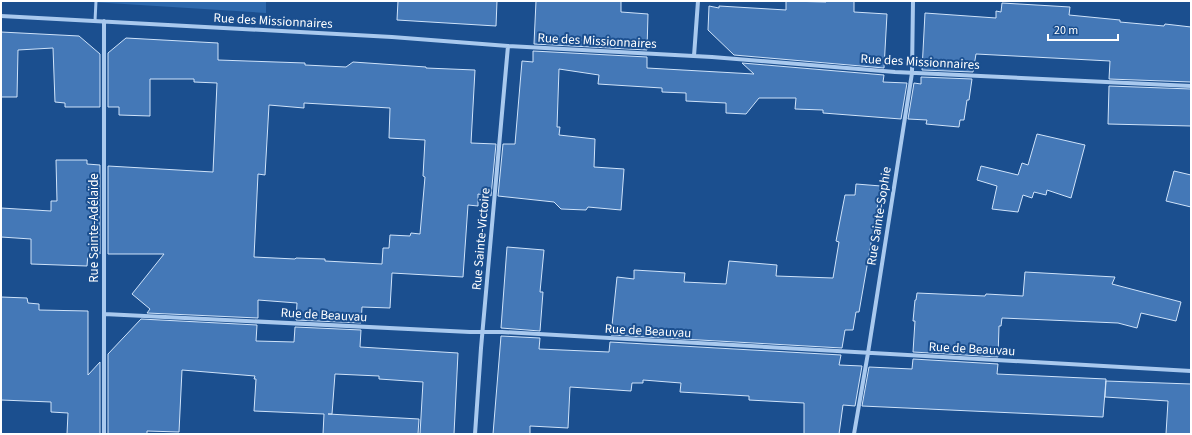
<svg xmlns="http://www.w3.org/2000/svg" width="1192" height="435" viewBox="0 0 1192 435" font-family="'Source Sans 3',sans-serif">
  <rect width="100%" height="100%" fill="#1b4f8f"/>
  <path fill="#2e69ad" d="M76,1H266V13Z"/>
  <path fill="#4478b7" stroke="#cfe3fa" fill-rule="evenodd" d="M398,1H497L496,26L397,20Z
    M536,1H621V12L648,14L647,50L534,44Z
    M786,1L826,2V1H854V12L887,14L884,68L734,55L708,30L709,6L719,8V6L786,10Z
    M1002,3L1070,7L1069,15L1120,20V22L1164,26L1165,24L1191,27V82L1109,79L1110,61L976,54L973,72L922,70L925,13L996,18V11L1001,12Z
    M1,32L79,36L100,54V107H65V103L55,102L53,48L18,50L17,97H1Z
    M126,38L218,43V60L305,63V65L346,67L353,62L426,67V68L475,70L471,143L496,144L491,196L478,194V206L468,205L463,277L392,273L390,308L362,307L361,323L296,320L297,303L258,300V318L147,313L150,309L132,294L164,254H108V166L213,172L217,83L194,82V79H150V116L119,115V107H108V53ZM304,103L390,108L389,138L425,140L423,176L425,177L420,234L411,233L410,236L390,235L389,248H383L382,264L325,261V259L296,258L295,259L254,257L258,174L265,175L269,105L304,108Z
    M533,51L647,57V68L754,74L742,63L884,75L883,82L907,83L901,119L823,113V110L795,109L796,98H759L746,114L726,113V103L686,101V93L662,92V88L598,84L599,75L559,69L557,127H560L559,135L595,139L594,167L624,169L621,210L588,207L586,210L561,209L554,202L498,196L503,144H515L522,61L533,62Z
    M921,77L972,79L969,100H967L964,120H960L959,127L926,124L927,120L908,119L914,83L921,84Z
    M1109,86L1191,89V126L1108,124Z
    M1037,134L1085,145L1071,198L1047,190L1046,195L1034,192L1032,198L1023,195L1018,212L992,209L997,186L977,180L981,166L1018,175L1022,163L1028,165Z
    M56,160H87V164L100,165V254H88L87,266L31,264V239L1,237V208L51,211V201H57Z
    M1174,171L1191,175V207L1166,201Z
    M856,184L881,186L859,312H856L853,330H845L842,348L611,335L617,277L634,279V270L685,273L684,282L726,284L729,261L777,265L776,276L833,278L839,242L836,241L845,195H855Z
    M507,247L544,250L540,292H543L540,331L501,328Z
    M1025,272L1115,277L1112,284L1181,302L1176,321L1141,313L1137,328L1118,323L1002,318L1001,326H999L998,357L913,352L915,321H913L915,300H916L917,293L985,296L986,294L1023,296Z
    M1,297L27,298L28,303L39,304V310L88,311V375L100,362V434H67L68,413L51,412V402L1,400Z
    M141,319L257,325L256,341L294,342L295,327L361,330L360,347L458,353L454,434H420L423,382L379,379V376L335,374L332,414H328L419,419L418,434H323L324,414L254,411L256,379H254L255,376L182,370L179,432L147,431V434H108V354Z
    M501,336L540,338L539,349L609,352L610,342L841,355L839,365L862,366L855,406L843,405L839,434H804V403L749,400V396L680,392L681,383L643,380V383H632L631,391L570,387L568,428L530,426V434H493Z
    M913,359L998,364L997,374L1106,379L1103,417L862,406L869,367L912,369Z
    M1106,381L1191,384V434H1166L1168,401L1105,397Z"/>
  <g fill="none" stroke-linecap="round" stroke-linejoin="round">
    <path stroke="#a9c9ee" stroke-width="3" d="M95,21L96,1"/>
    <path stroke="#a9c9ee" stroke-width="4" d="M1,16L392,37L508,46L712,57L895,72L1191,86
      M104,21V434
      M694,56L698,1
      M104,314L470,332H502L1191,371
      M475,434L481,348L508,46
      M854,434L868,353L912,73L913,1"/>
  </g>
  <g text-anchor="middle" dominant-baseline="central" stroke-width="4" stroke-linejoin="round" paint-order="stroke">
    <g font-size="13" fill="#fff" stroke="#1b4f8f">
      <text transform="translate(273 21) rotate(3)">Rue des Missionnaires</text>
      <text transform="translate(597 41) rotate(3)">Rue des Missionnaires</text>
      <text transform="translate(920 62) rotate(3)">Rue des Missionnaires</text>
      <text transform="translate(879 216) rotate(-81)">Rue Sainte-Sophie</text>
      <text transform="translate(94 228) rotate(-90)">Rue Sainte-Adélaïde</text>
      <text transform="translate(481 239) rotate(-85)">Rue Sainte-Victoire</text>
      <text transform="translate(324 315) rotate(3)">Rue de Beauvau</text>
      <text transform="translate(648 331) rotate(3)">Rue de Beauvau</text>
      <text transform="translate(972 349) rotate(3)">Rue de Beauvau</text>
    </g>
  </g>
  <rect width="1192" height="435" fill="none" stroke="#ffffff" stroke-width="4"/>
  <path d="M1048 34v6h70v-6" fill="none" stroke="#ffffff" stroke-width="2"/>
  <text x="1054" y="34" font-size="12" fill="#ffffff" stroke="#1b4f8f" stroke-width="3" paint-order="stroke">20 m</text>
</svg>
